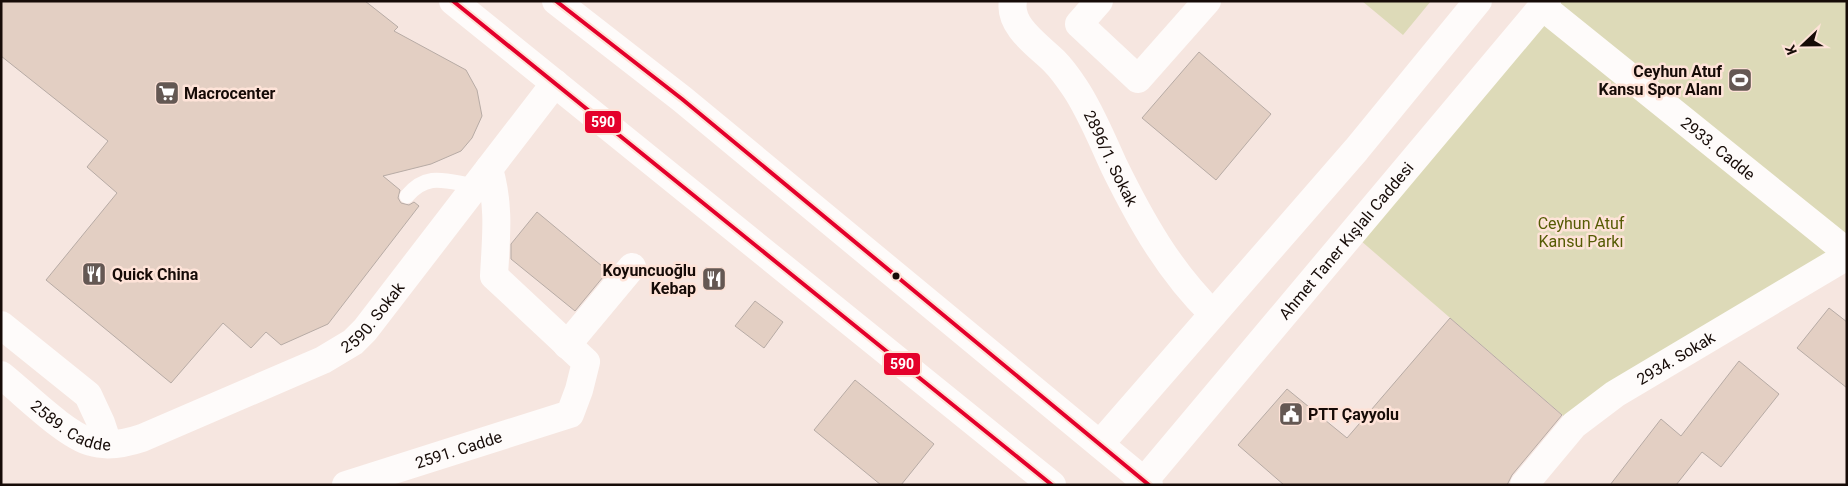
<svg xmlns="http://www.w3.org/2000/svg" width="1848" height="486" viewBox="0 0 1848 486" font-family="Roboto,sans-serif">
  <rect width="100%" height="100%" fill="#f6e6e0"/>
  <path fill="#dddab8" d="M1362,1H1431L1403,35Z
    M1547,1H1847V256L1574,425L1353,234Z"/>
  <path fill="#e3cfc3" stroke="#b7aba5" d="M1,1H365L398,27L394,31L466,70L477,90L482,116L472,138L461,151L431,164L383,176L400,190L398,198L401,203L409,205L414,202L419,206L328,324L281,345L266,332L251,348L223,323L171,383L46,280L117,193L87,167L108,141L1,56Z
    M1199,52L1271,114L1216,180L1142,118Z
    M537,212L608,271L575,311L511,259V244Z
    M755,301L783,322L764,348L735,326Z
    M1829,308L1847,322V388L1797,348Z
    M1450,318L1562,415L1512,475L1507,485H1284L1238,445L1287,389L1347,438Z
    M1739,361L1779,394L1721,467L1702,452L1676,485H1610L1661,419L1681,436Z
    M855,380L934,444L901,485H881L814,430Z"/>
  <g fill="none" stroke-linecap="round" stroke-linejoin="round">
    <path stroke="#fefbfa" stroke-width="15" d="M407,196C428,171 447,182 476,186"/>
    <g stroke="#fefbfa" stroke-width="28">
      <path id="s1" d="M1013,1C1008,26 1039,46 1054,61C1062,69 1069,79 1075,88C1091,112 1102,140 1114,166C1141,221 1169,271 1213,314"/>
      <path d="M1099,1L1079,24L1138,79L1207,1"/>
      <path id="s2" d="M1543,7L1847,252"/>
      <path d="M1,325L88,395L101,423L108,444"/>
      <path d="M567,345L632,267"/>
      <path id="s3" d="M1,375C24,393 65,435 91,442C107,447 127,443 142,438L323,360L353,342L365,330L555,83"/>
      <path id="s4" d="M346,485L570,414L579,390L586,362L494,276C496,237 500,207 489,169"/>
      <path id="s5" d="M1524,485L1574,425L1615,394L1847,256"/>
    </g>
    <g stroke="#fefbfa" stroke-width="28">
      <path d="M453,1L1052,485"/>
      <path d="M556,1L682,99L1149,485"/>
      <path d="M1100,444L1356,150L1478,1"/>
      <path id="s6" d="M1144,481L1547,1"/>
    </g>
    <defs>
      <path id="bus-1" d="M453,1L1052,485
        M556,1L682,99L1149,485"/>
    </defs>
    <use href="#bus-1" stroke="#fee3d8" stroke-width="8"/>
    <use href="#bus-1" stroke="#e4002b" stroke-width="4"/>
  </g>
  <defs>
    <symbol id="stadium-square" viewBox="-11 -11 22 22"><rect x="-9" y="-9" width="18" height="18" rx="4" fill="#645853" stroke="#fee3d8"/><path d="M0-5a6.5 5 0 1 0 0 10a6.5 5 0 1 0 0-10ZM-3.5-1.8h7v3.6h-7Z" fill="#fff"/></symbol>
    <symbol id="supermarket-square" viewBox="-11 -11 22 22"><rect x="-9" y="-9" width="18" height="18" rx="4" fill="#645853" stroke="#fee3d8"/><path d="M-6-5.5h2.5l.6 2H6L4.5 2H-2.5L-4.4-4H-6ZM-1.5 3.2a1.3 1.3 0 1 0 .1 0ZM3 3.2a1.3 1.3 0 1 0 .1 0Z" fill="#fff"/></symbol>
    <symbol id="restaurant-square" viewBox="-11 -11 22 22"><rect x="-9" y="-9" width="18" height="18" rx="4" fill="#645853" stroke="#fee3d8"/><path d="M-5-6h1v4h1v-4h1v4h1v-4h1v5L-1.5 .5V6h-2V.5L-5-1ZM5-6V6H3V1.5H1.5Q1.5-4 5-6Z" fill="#fff"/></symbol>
    <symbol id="civic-square" viewBox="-11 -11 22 22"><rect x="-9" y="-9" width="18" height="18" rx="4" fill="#645853" stroke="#fee3d8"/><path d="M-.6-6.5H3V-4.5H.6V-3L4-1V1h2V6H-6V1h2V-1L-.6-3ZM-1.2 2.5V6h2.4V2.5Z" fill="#fff"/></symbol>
  </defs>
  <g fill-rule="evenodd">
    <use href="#stadium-square" x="1726" y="66" width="28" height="28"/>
    <use href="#supermarket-square" x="153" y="79" width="28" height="28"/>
    <use href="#restaurant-square" x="80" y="260" width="28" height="28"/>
    <use href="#restaurant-square" x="700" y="265" width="28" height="28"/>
    <use href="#civic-square" x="1277" y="400" width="28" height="28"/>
  </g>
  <circle fill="#160b07" stroke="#fee3d8" stroke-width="2" cx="896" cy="276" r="4.5"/>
  <g text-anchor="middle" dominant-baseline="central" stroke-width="5" stroke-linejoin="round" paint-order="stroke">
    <g font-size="16" font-weight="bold" fill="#160b07" stroke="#fee3d8" text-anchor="start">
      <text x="1722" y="71" text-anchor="end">Ceyhun Atuf<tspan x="1722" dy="18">Kansu Spor Alanı</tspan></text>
      <text x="184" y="93">Macrocenter</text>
      <text x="696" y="270" text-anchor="end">Koyuncuoğlu<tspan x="696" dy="18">Kebap</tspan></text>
      <text x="112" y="274">Quick China</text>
      <text x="1308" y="414">PTT Çayyolu</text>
    </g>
    <g font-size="16" fill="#160b07" stroke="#fee3d8">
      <text stroke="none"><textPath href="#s2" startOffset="225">2933. Cadde</textPath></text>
      <text stroke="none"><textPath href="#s1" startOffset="189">2896/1. Sokak</textPath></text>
      <text stroke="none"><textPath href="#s6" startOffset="314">Ahmet Taner Kışlalı Caddesi</textPath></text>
      <text stroke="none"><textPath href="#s3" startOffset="428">2590. Sokak</textPath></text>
      <text stroke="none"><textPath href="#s5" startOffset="200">2934. Sokak</textPath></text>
      <text stroke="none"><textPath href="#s3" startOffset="88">2589. Cadde</textPath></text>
      <text stroke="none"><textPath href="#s4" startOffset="118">2591. Cadde</textPath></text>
    </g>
    <g font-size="16" fill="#565b04" stroke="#fee3d8">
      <text x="1581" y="223">Ceyhun Atuf<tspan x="1581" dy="18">Kansu Parkı</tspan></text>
    </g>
  </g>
  <g stroke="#fee3d8" stroke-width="2">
    <rect x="584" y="110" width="38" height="24" rx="5" fill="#e4002b"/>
    <rect x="883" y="352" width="38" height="24" rx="5" fill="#e4002b"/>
  </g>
  <g font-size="14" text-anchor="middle" font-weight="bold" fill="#fff">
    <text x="603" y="127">590</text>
    <text x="902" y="369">590</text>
  </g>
  <rect width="1848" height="486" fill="none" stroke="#160b07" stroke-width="5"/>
  <g transform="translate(1803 45) rotate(248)" stroke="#fee3d8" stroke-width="4" paint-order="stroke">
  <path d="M0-4L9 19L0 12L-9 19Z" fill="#160b07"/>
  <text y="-8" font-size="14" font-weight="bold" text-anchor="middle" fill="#160b07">K</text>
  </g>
</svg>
